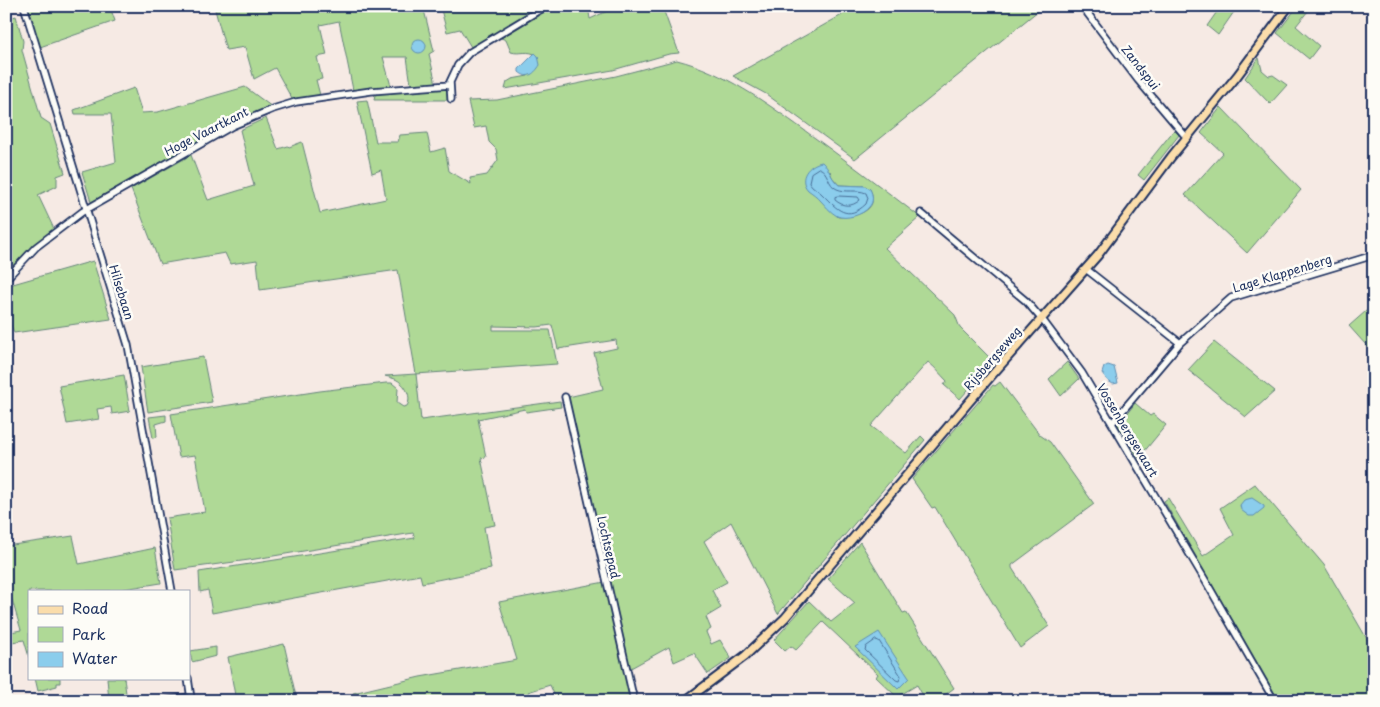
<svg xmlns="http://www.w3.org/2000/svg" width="1380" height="707" viewBox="0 0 1380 707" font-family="'Playpen Sans',sans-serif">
  <rect width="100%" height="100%" fill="#f6eae4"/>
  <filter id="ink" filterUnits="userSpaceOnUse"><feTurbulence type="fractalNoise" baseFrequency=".02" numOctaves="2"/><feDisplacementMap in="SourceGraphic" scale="10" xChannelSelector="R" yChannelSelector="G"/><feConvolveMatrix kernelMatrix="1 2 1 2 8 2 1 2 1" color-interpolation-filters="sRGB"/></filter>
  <g filter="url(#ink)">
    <path fill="#afd996" stroke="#65847a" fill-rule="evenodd" d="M27,6H113L110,7L115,21L40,47Z
      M214,6H423L434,51L429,54L436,84L411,85L407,57H383L391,86L353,90L339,21L320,25L327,55L317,57L322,79L316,80L320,95L293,101L275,68L254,79L245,47L226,50Z
      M440,6H527L529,13L471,47L460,29L447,32Z
      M555,6H588L590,19L618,6H662L679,53L669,54L613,70L505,89L507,82L512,79L528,76L538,56C528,49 520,55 511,52L506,40L501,38Z
      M853,6H1044L855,159L766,94L733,76L842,15Z
      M1221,6H1238L1218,35L1207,26Z
      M1298,6H1312L1296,26L1319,46L1309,59L1277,33Z
      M16,16L23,41L22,50L41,118L50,124L65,173L57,176V186L38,195L54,229L37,243L12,269L6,250V35L8,31L6,28V19Z
      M1259,58L1262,70L1269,76L1273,75L1287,85L1270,104L1245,78Z
      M677,60C724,72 765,102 804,130C843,158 881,187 920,217L885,248L955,315L960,328L990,358L982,370V374L960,399L944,385L947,381C940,374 935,367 928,362L871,426L906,453L921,436L925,440L778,614L731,522L704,541L727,582L712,590L721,608L706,617L711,629L706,632L711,644L720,640L731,658L708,674L694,653L674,662L669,647L629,669L568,397L603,389L594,353L617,348L616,340L558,349L552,325L537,327L493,326V330H550L557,364L416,374L421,420L560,401L561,407L526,412L525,409L478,419L486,457L481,458L495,525L484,527L491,569L422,583L420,575L212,613L208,590L200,592L199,572L415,538L413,533L249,560L175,570L167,518L205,512L195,455L179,457L171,414L320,391L386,383H392L398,388L397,403L403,407L407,406C413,396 404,381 392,378C390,377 388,377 385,376L416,374L398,270L260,290L257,260L230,264L225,253L160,264L131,189L191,155L208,200L254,186L240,130L266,118L278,149L288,146L289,147L302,142L320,213L386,199L381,170L372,173L357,101L367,100L376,142H398L400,135L427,133L431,152L445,148L449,171L471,184L470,178L487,175L498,160L496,149L489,142L486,126L474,128L468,101L497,100L616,76ZM830,171L832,177L839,185L865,186L870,189C881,212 854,217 838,217L820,199Z
      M245,87L272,107L198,141L91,202L82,172L116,162L111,114H75L74,110L134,88L142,113L158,112Z
      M450,88L451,100H374L375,94Z
      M1221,107L1301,190L1247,253L1185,195L1223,153L1201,133Z
      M1174,130L1179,135L1144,180L1138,175Z
      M93,261L111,319L14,333L6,312V286Z
      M1374,304V354L1349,326Z
      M1214,342L1275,391L1246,417L1188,370Z
      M203,357L212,402L148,412L141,367Z
      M1067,362L1079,379L1061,396L1049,379Z
      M124,375L130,411L112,414L111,407L97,409L99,419L67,424L59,386Z
      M1000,382L1040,435L1050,442L1094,504L1012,565V568L1049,626L1020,648L935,507L932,508L912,479L993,385L995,386Z
      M1135,403L1150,416L1153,414L1166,425L1143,453L1126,421L1127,414Z
      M166,415V421L156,424L157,437L153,438L149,417Z
      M1123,415L1124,425L1144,459L1140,460L1117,423Z
      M1255,484L1324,565L1374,651V701H1279L1164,501L1168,498L1203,556L1234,535L1220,508Z
      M73,536L79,564L155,548L161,583L124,589V591H29V657L24,640L6,643V633L21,630L6,580V546Z
      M860,542L903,613L906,612L954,688L937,701H926L917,685L897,697L876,677L878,674L823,622L796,650L791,646L785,651L774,640L809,601L831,622L855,603L828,579Z
      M605,582L631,701H557L550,685L528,692L531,701H355L353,693L420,677L517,660L499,602Z
      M284,644L297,701H236L228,657Z
      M216,647V656L192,662L190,651Z
      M35,678H60V683H57V686L38,691Z
      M107,678H124L127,701H109Z"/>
    <path fill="#8bcdec" stroke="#5e8eb3" d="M412 46a7 7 0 1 1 14 0a7 7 0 1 1-14 0Z
      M535,53L538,56L540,65C535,73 528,80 519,72V69Z
      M822,162C830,169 831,179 839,185L865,186L870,189C873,195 874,202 869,207C863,215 846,220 837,216C830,212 825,205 820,200C817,196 812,193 808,190C797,178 809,164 822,162Z
      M1108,365L1114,367L1118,383L1113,384L1108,381L1102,373L1104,367Z
      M1252,498L1264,506V508L1254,516H1249L1241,510L1240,505L1244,500Z
      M879,632L909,678L898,689L855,647Z"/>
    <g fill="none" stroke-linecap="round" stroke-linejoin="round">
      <path stroke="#486e97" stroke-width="1" d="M819,168C829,171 827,185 837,189C846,193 857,189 866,193L868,198L866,204C847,222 837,209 823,195C819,190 812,188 809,182L811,173Z
        M838,196L858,197L860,200C852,207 843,207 835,200V197Z
        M876,640L879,641L901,676L899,681L896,680L865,650L866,647Z"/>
      <defs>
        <path id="minor" d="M24,6L128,345L172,591
          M1082,6L1138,80L1187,138
          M451,99L450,82L458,65L470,52L546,6
          M921,213L1026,301L1044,322L1082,373L1205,580L1271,695
          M1086,269L1180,343
          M6,279L36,247L82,212L232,126L273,109L296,102L371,91L450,85
          M565,397L634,701
          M1112,423L1180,343L1231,298L1374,255
          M188,678L191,699
          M162,701L191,697"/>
        <path id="major" d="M685,701L745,656L785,618L992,375L1098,255L1171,157L1237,76L1289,6"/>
      </defs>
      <use href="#minor" stroke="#1b2f5e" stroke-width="9"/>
      <use href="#major" stroke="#1b2f5e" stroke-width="11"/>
      <use href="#minor" stroke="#fdfcf7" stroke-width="5.5"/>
      <use href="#major" stroke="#fbddab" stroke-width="7"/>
    </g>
  </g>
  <g text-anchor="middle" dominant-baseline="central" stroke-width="5" stroke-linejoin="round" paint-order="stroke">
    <g font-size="12" fill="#1b2f5e" stroke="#fdfcf7">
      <text transform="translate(1141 67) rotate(52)">Zandspui</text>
      <text transform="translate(206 131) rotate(-27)">Hoge Vaartkant</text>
      <text transform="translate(1282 273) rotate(-17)">Lage Klappenberg</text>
      <text transform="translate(122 292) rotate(73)">Hilsebaan</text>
      <text transform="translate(992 358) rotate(-49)">Rijsbergseweg</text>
      <text transform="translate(1128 430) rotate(59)">Vossenbergsevaart</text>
      <text transform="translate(609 547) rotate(77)">Lochtsepad</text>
    </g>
  </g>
  <rect width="1380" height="707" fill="none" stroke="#fdfcf7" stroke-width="25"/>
  <rect x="12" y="12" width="1355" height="682" fill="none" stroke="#1b2f5e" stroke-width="2" filter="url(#ink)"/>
  <rect x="28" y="590" width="162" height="90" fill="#fdfcf7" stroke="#a3aaba"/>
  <rect x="38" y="606" width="25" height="8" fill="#fbddab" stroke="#a3aaba"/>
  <text x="72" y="614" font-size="15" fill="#1b2f5e">Road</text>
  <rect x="38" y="627" width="25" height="15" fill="#afd996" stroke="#a3aaba"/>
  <text x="72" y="640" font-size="15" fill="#1b2f5e">Park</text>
  <rect x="38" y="652" width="25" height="15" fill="#8bcdec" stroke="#a3aaba"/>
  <text x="72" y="664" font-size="15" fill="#1b2f5e">Water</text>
</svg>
